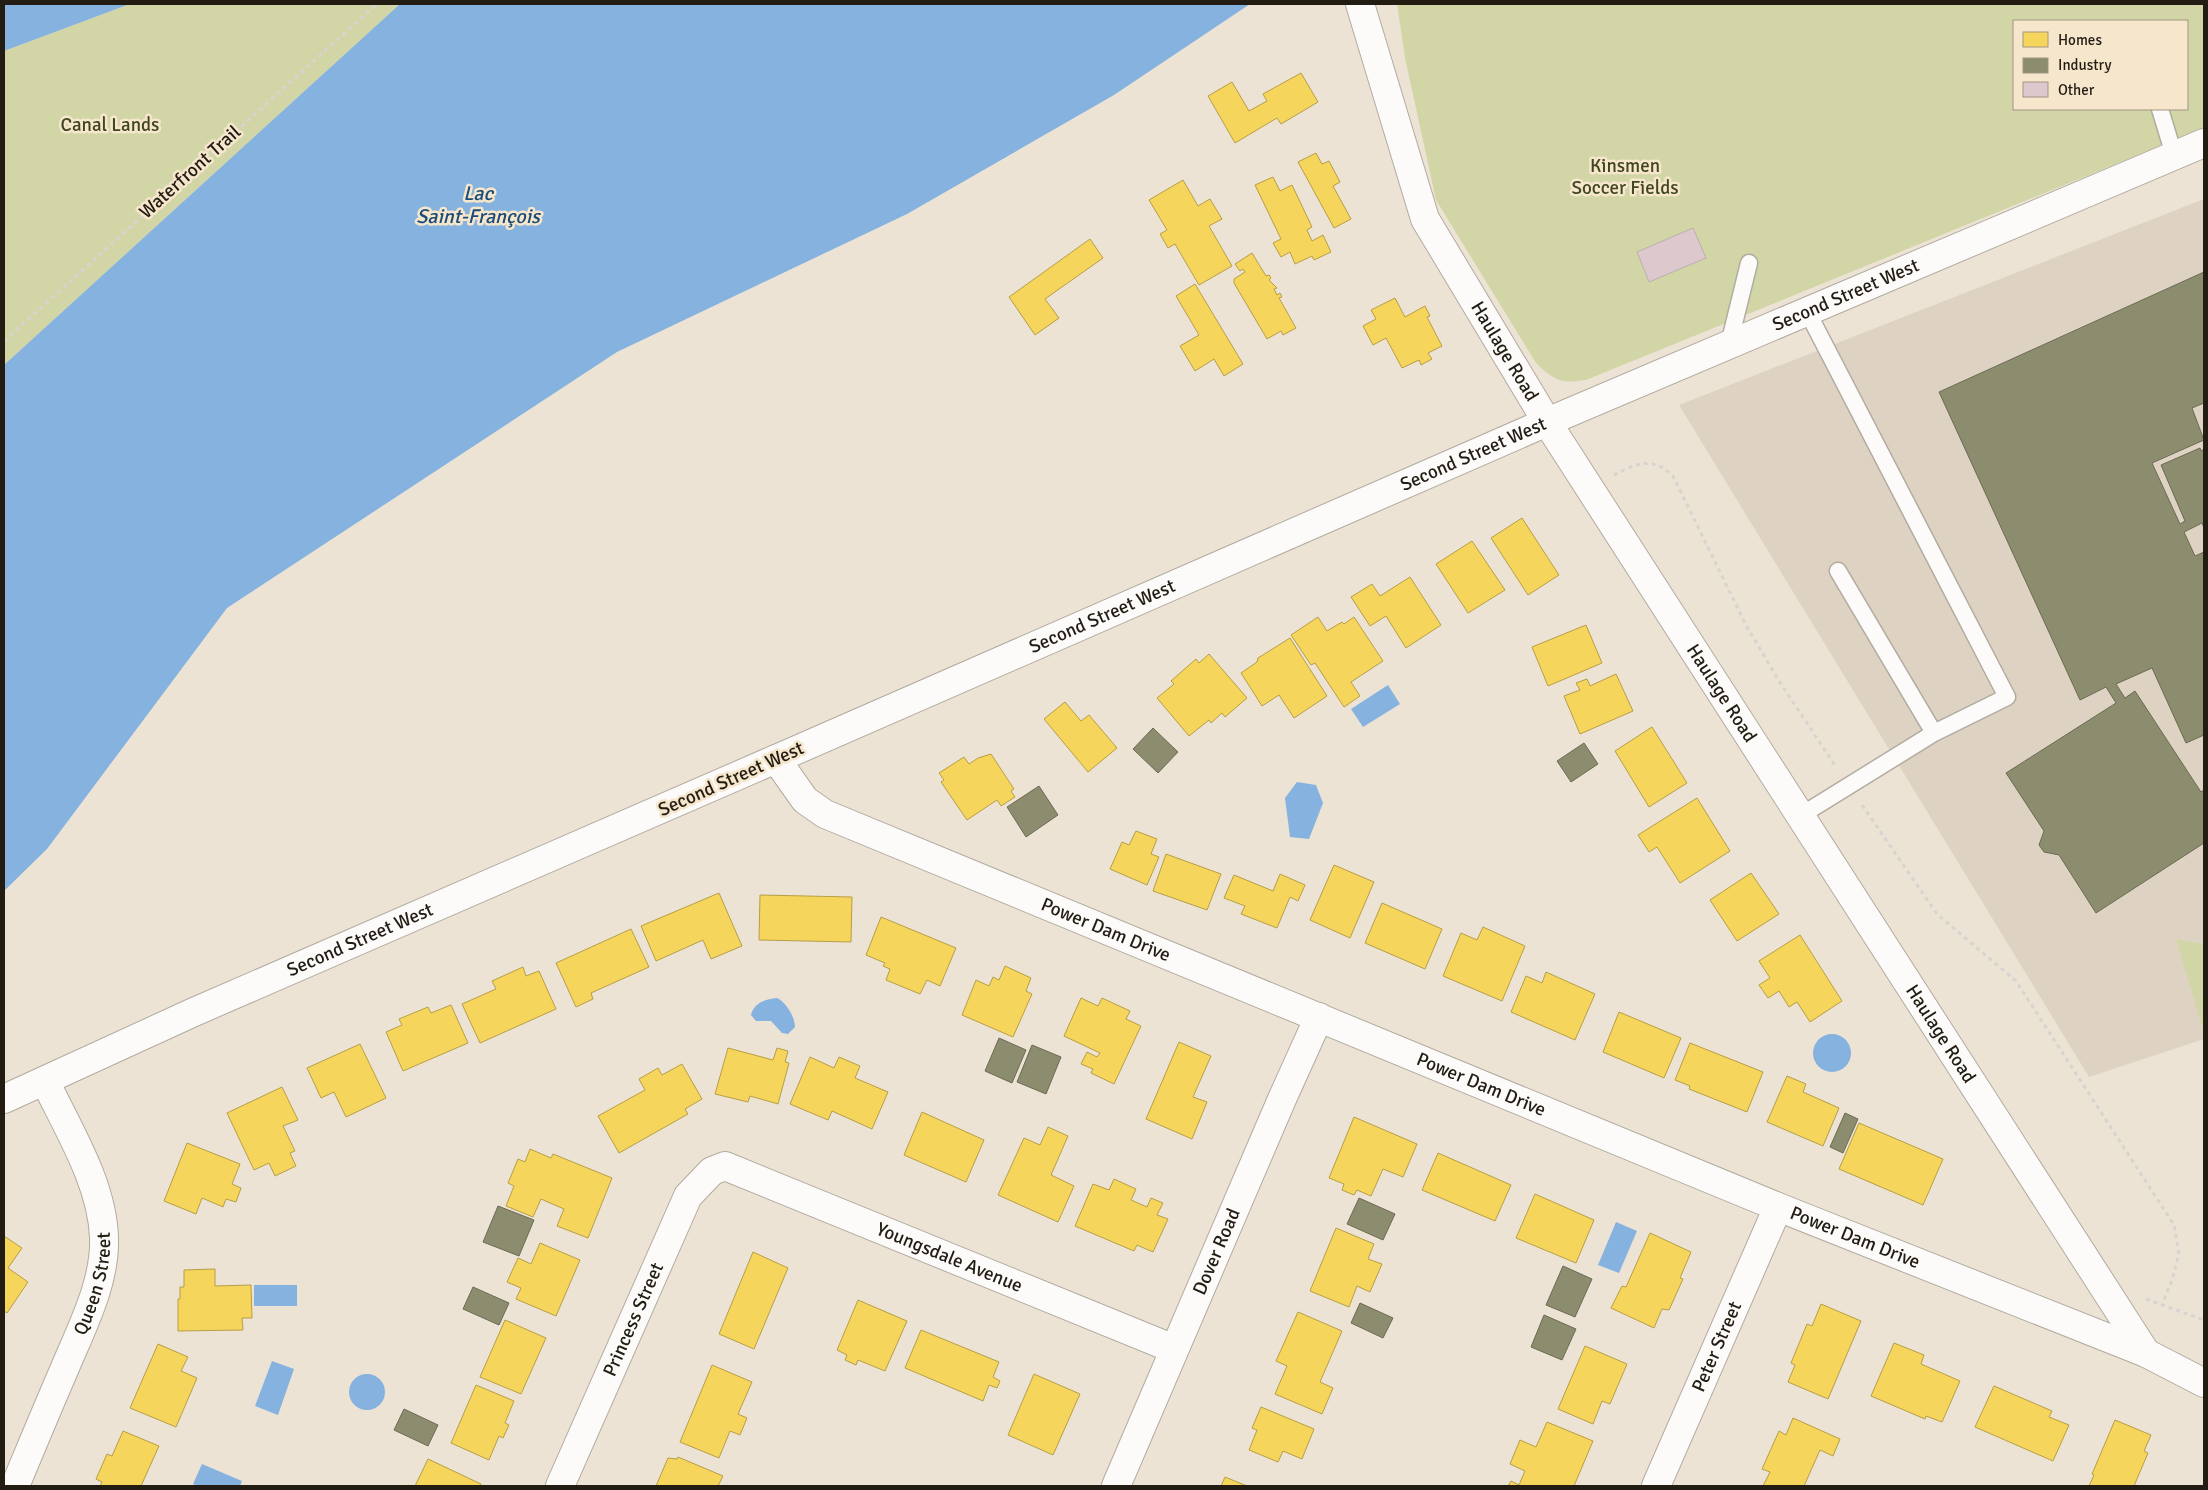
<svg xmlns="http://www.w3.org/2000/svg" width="2208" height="1490" viewBox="0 0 2208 1490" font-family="Signika,sans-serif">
  <rect width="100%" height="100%" fill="#ece3d5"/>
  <path fill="#ded3c3" d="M2204,199V1039L2089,1077L1679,405Z"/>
  <path fill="#d2d6a7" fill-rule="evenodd" d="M130,4H400L4,365V51Z
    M1397,4H2204V128L1586,380C1561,384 1553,380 1536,363L1436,200L1405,58ZM2014,21H2187V109H2014Z
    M2176,939L2204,944V1033Z"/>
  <path fill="#85b2de" d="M4,4H130L4,51Z
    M400,4H1250L1114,95L907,214L617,352L227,608L47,849L4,891V365Z
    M1388,685L1400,704L1363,727L1351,709Z
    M1297,782L1316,785L1323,803L1309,839L1290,837L1285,798Z
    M777,998C786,1002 795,1017 795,1027L788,1034L782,1033L771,1021H756L751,1015C754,1003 765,999 777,998Z
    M1813 1053a19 19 0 1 1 38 0a19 19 0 1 1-38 0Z
    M1616,1222L1637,1231L1619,1273L1598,1265Z
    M254,1285H297V1306H254Z
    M272,1361L294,1369L278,1415L255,1406Z
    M349 1392a18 18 0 1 1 36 0a18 18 0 1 1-36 0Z
    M202,1464L242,1481L240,1486H198L193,1484Z"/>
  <path fill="#f6d55c" stroke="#b69e46" d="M1301,73L1318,102L1281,124L1277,118L1235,143L1208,96L1232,82L1249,111L1267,101L1263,94Z
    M1316,153L1322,164L1329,161L1340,182L1333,186L1351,219L1334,228L1298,162Z
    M1273,177L1280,191L1292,185L1312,227L1307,230L1312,241L1323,235L1331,252L1314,260L1312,256L1295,264L1290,252L1281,257L1273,243L1281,239L1255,185Z
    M1183,180L1198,206L1210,199L1222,219L1209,226L1232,266L1199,285L1175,244L1168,248L1160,234L1167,230L1149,200Z
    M1090,239L1103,258L1045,299L1059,318L1035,335L1009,297Z
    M1252,253L1266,276L1269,275L1271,278L1269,280L1277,288L1274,289L1277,295L1280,293L1282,297L1279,298L1296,328L1283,335L1281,331L1267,339L1234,283V279L1245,272L1243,269L1240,271L1235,264Z
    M1195,284L1243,364L1224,376L1214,359L1195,371L1180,346L1199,335L1176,296Z
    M1395,298L1405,317L1425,306L1430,316L1427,317L1442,346L1428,353L1432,359L1421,365L1419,360L1402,368L1386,338L1373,345L1363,326L1376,319L1371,310Z
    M1522,518L1559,575L1528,595L1491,538Z
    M1472,541L1505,590L1468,613L1436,564Z
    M1410,577L1441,625L1406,648L1386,616L1370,626L1351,597L1372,584L1380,596Z
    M1318,617L1327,631L1342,622L1344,624L1354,617L1383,661L1351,682L1360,696L1344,707L1315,663L1311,665L1291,635Z
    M1586,625L1602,663L1548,686L1532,647Z
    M1290,638L1327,696L1294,718L1279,695L1262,706L1241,673L1257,662L1258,658Z
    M1209,654L1247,698L1225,717L1222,713L1211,723L1209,720L1189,736L1157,698L1174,684L1171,681L1196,659L1199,663Z
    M1616,674L1633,711L1580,734L1564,696L1580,690L1576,683L1587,679L1590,686Z
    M1065,702L1081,721L1089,715L1117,748L1088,772L1044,719Z
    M1652,727L1687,783L1649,807L1615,751Z
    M991,754L1014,789L1011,791L1015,797L1001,806L997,800L967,820L941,782L944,780L939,773L964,757L969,764L978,758Z
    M1697,798L1730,851L1680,883L1657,847L1649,852L1638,835Z
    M1136,831L1157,839L1151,854L1159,857L1147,885L1110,869L1122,842L1129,845Z
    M1166,854L1221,874L1207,910L1153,891Z
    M1334,865L1374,882L1350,938L1310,920Z
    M1751,873L1779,914L1737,941L1710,900Z
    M1280,874L1305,885L1298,901L1290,897L1277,928L1241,914L1245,906L1224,898L1234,875L1273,891Z
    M719,893L742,946L711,959L703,940L656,961L641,926Z
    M760,895L852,897L851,942L759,940Z
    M1382,903L1442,929L1425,969L1365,943Z
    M881,917L956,948L940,986L927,980L920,994L886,980L890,969L883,966L885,963L866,955Z
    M1483,927L1525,946L1502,1001L1443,976L1461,933L1477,940Z
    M631,929L649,967L591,993L593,999L576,1007L556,963Z
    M1800,935L1842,1001L1810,1022L1797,1002L1789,1007L1779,991L1768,998L1759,985L1770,978L1759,961Z
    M1005,966L1031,978L1026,991L1032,994L1013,1037L962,1015L976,980L989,986L993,977L999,980Z
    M523,967L526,976L539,971L556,1009L480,1043L462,1004L496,989L492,981Z
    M1546,972L1595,994L1575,1040L1511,1012L1526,976L1542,983Z
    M1081,998L1098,1006L1102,998L1130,1011L1126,1019L1141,1026L1114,1084L1091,1073L1093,1069L1081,1064L1087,1052L1097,1057L1100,1053L1064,1036Z
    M451,1005L468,1043L403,1071L386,1032L402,1025L399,1019L428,1007L431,1013Z
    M1619,1012L1681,1038L1664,1078L1603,1052Z
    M1179,1042L1211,1056L1193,1097L1207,1102L1192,1139L1146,1119Z
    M1690,1043L1763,1072L1747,1112L1689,1089L1690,1086L1675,1080Z
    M360,1044L386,1098L346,1117L334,1092L321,1098L307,1068Z
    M728,1048L773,1060L777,1048L788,1051L785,1062L789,1063L778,1104L750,1096L748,1102L715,1094Z
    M810,1057L834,1068L839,1057L860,1066L855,1078L888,1092L872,1129L832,1111L828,1120L790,1104Z
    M682,1064L702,1099L685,1109L688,1114L619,1153L598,1116L645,1090L639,1079L658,1068L662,1075Z
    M1787,1076L1806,1084L1803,1092L1839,1108L1823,1146L1767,1122Z
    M282,1087L298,1120L283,1126L295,1151L290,1153L296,1166L275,1176L269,1163L254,1170L227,1113Z
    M922,1112L984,1140L966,1182L904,1155Z
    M1354,1117L1417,1144L1403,1177L1383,1169L1371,1196L1357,1190L1354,1195L1342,1190L1344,1184L1329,1178Z
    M1859,1123L1943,1159L1923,1205L1839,1169Z
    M1048,1127L1068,1136L1051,1175L1074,1186L1058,1222L998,1195L1024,1138L1040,1145Z
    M187,1143L240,1164L232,1184L241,1188L236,1202L226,1199L223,1207L202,1198L196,1214L164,1201Z
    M530,1149L551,1158L553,1154L612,1178L588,1238L557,1226L564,1209L541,1199L533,1217L506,1206L514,1186L508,1183L518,1159L525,1162Z
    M1438,1153L1511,1185L1495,1221L1422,1190Z
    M1114,1179L1136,1189L1131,1200L1147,1207L1151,1198L1163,1203L1157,1215L1168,1219L1153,1252L1137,1245L1134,1251L1075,1226L1093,1184L1109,1190Z
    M1535,1194L1594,1220L1576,1263L1516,1238Z
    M1336,1228L1374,1244L1368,1259L1382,1264L1370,1292L1357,1286L1349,1307L1310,1291Z
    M1650,1233L1691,1252L1680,1278L1683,1279L1669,1310L1662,1309L1654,1328L1611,1308L1622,1286L1626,1287Z
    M4,1236L22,1248L8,1268L28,1282L7,1313L4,1311Z
    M540,1243L580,1260L556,1316L516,1299L521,1288L507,1282L518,1258L531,1264Z
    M753,1252L788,1268L754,1349L719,1334Z
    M215,1269V1286L251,1285L252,1318H242L243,1330L178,1331V1299H180V1287H184V1270Z
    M858,1300L907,1321L885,1371L858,1360L856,1365L845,1360L847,1355L837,1350Z
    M1821,1304L1861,1321L1828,1399L1788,1382L1795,1365L1791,1363L1807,1324L1812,1326Z
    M1298,1312L1342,1331L1320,1382L1333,1388L1322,1414L1275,1394L1287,1366L1276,1361Z
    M505,1320L546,1338L521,1394L480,1377Z
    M921,1330L999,1362L993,1377L1000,1381L997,1388L989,1385L983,1401L905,1368Z
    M1894,1343L1924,1355L1921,1364L1960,1381L1942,1422L1926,1416L1925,1419L1871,1396Z
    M158,1344L188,1357L181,1371L197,1378L176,1427L130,1408Z
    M1585,1346L1627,1364L1610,1404L1602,1401L1593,1424L1558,1409Z
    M712,1365L752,1382L738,1414L747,1418L740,1435L730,1431L719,1458L680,1442Z
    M1034,1374L1080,1394L1053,1455L1008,1435Z
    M476,1385L514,1401L505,1423L509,1425L503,1438L499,1436L489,1460L451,1443Z
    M1994,1386L2052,1411L2049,1417L2069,1425L2053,1461L1975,1427Z
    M1261,1407L1314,1429L1302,1459L1283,1451L1278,1462L1249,1450L1257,1430L1252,1428Z
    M1793,1418L1840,1439L1833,1456L1820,1450L1804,1486H1763L1770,1472L1762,1469L1779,1431L1786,1435Z
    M2115,1420L2151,1435L2144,1451L2148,1453L2134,1486H2089L2094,1475L2092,1474Z
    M1547,1422L1593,1441L1574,1486H1508L1511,1481L1519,1485L1525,1471L1510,1464L1520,1440L1536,1447Z
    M123,1431L159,1446L141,1486H100L102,1482L96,1479L107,1454L112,1456Z
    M678,1457L723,1476L718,1486H656L668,1458L677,1459Z
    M428,1459L481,1484V1486H415Z
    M1225,1477L1247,1486H1221Z"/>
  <path fill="#8c8c6e" stroke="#6c6a53" d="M2204,272V403L2192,408L2204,440L2152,463L2180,524L2185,521L2161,465L2200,448L2201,451L2204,449V528L2202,523L2184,532L2195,556L2204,552V735L2186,743L2152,668L2116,684L2125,698L2135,691L2201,792L2204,790V843L2096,913L2059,855L2044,852L2039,845L2044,831L2006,773L2116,703L2106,687L2080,700L1939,392Z
    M1153,728L1178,752L1158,773L1133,749Z
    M1584,743L1598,764L1571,782L1557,761Z
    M1039,786L1058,815L1026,837L1007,807Z
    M999,1038L1026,1050L1012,1083L985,1071Z
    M1032,1045L1061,1057L1046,1094L1017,1082Z
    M1845,1113L1858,1119L1843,1153L1830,1147Z
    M1359,1198L1395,1214L1383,1240L1347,1224Z
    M498,1206L534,1220L519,1256L483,1242Z
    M1563,1266L1592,1279L1575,1317L1546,1305Z
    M473,1287L509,1303L499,1325L463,1309Z
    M1360,1303L1393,1318L1383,1338L1351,1323Z
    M1544,1315L1576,1329L1562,1360L1531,1347Z
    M404,1409L438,1425L428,1446L394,1430Z"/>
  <path fill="#ddc8cd" stroke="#b9b0ad" d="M1693,228L1706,258L1649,282L1637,252Z"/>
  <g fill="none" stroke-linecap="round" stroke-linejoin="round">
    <defs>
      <path id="lane" d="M2160,109L2174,155
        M1729,344L1749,263
        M1838,571L1934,733
        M1800,816L1934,733L2007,697L1807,311"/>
      <g id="street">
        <path id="s1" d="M1360,4L1425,219L1547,422L2146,1353"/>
        <path id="s2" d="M776,759L1547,422L2204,143"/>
        <path id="s3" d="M560,1486L688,1196L712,1171L725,1166L1174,1349"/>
        <path id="s4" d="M1116,1486L1282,1099L1319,1017"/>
        <path id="s5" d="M1656,1486L1778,1207"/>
      </g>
      <g id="secondary">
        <path id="s6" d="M4,1099L194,1012L776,759L805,800L825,814L1778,1207L2146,1353L2204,1383"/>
        <path id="s7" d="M15,1486C31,1448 47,1409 64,1370C81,1329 106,1282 104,1237C102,1183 68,1129 45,1081"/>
      </g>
    </defs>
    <use href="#lane" stroke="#b2aba0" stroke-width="19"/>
    <use href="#street" stroke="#b2aba0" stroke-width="30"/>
    <use href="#secondary" stroke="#b2aba0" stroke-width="30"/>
    <path stroke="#d7d4d0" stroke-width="3" stroke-dasharray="4 4" stroke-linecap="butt" d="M4,341L377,4
      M1614,475C1637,463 1653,456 1673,476L1746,625L1779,681L1836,767
      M1862,805L1937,914L2016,981L2174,1225L2179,1254L2172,1280L2162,1305
      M2146,1299L2204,1320"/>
    <use href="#lane" stroke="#fcfbf9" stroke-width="16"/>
    <use href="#street" stroke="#fcfbf9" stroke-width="28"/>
    <use href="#secondary" stroke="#fcfbf9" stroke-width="28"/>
  </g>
  <g text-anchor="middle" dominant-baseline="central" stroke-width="5" stroke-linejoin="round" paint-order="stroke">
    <g font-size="19" fill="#40471e" stroke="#f5e6cc">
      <text x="110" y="125">Canal Lands</text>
      <text x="1625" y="166">Kinsmen<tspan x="1625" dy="22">Soccer Fields</tspan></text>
    </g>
    <g font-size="19" fill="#221c13" stroke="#f5e6cc">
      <text transform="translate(190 172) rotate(-42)">Waterfront Trail</text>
      <text stroke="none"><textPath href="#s2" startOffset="1166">Second Street West</textPath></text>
      <text stroke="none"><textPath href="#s1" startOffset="379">Haulage Road</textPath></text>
      <text stroke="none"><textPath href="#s2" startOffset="761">Second Street West</textPath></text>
      <text stroke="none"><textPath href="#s2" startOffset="356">Second Street West</textPath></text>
      <text stroke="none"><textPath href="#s1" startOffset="784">Haulage Road</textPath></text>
      <text transform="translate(731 779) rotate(-24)">Second Street West</text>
      <text stroke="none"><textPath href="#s6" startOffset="1222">Power Dam Drive</textPath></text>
      <text stroke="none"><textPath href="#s6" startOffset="390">Second Street West</textPath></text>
      <text stroke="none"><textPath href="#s1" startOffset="1189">Haulage Road</textPath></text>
      <text stroke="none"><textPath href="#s6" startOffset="1628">Power Dam Drive</textPath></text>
      <text stroke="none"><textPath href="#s6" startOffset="2032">Power Dam Drive</textPath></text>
      <text stroke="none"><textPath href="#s4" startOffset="255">Dover Road</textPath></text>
      <text stroke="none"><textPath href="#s3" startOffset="608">Youngsdale Avenue</textPath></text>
      <text stroke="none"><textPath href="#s7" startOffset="218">Queen Street</textPath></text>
      <text stroke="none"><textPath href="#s3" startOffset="182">Princess Street</textPath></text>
      <text stroke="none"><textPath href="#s5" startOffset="152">Peter Street</textPath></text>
    </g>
    <g font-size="20" font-style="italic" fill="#1b4b79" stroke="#f5e6cc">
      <text x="478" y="193">Lac<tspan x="478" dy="23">Saint-François</tspan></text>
    </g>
  </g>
  <rect width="2208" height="1490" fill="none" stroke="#221c13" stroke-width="10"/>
  <rect x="2013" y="20" width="175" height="90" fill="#f5e6cc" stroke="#a19582"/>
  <rect x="2023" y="32" width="25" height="15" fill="#f6d55c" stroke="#a19582"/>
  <text x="2058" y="45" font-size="15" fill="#221c13">Homes</text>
  <rect x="2023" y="58" width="25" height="15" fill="#8c8c6e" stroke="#a19582"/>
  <text x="2058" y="70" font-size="15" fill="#221c13">Industry</text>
  <rect x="2023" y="82" width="25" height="15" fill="#ddc8cd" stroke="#a19582"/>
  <text x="2058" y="95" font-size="15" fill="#221c13">Other</text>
</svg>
